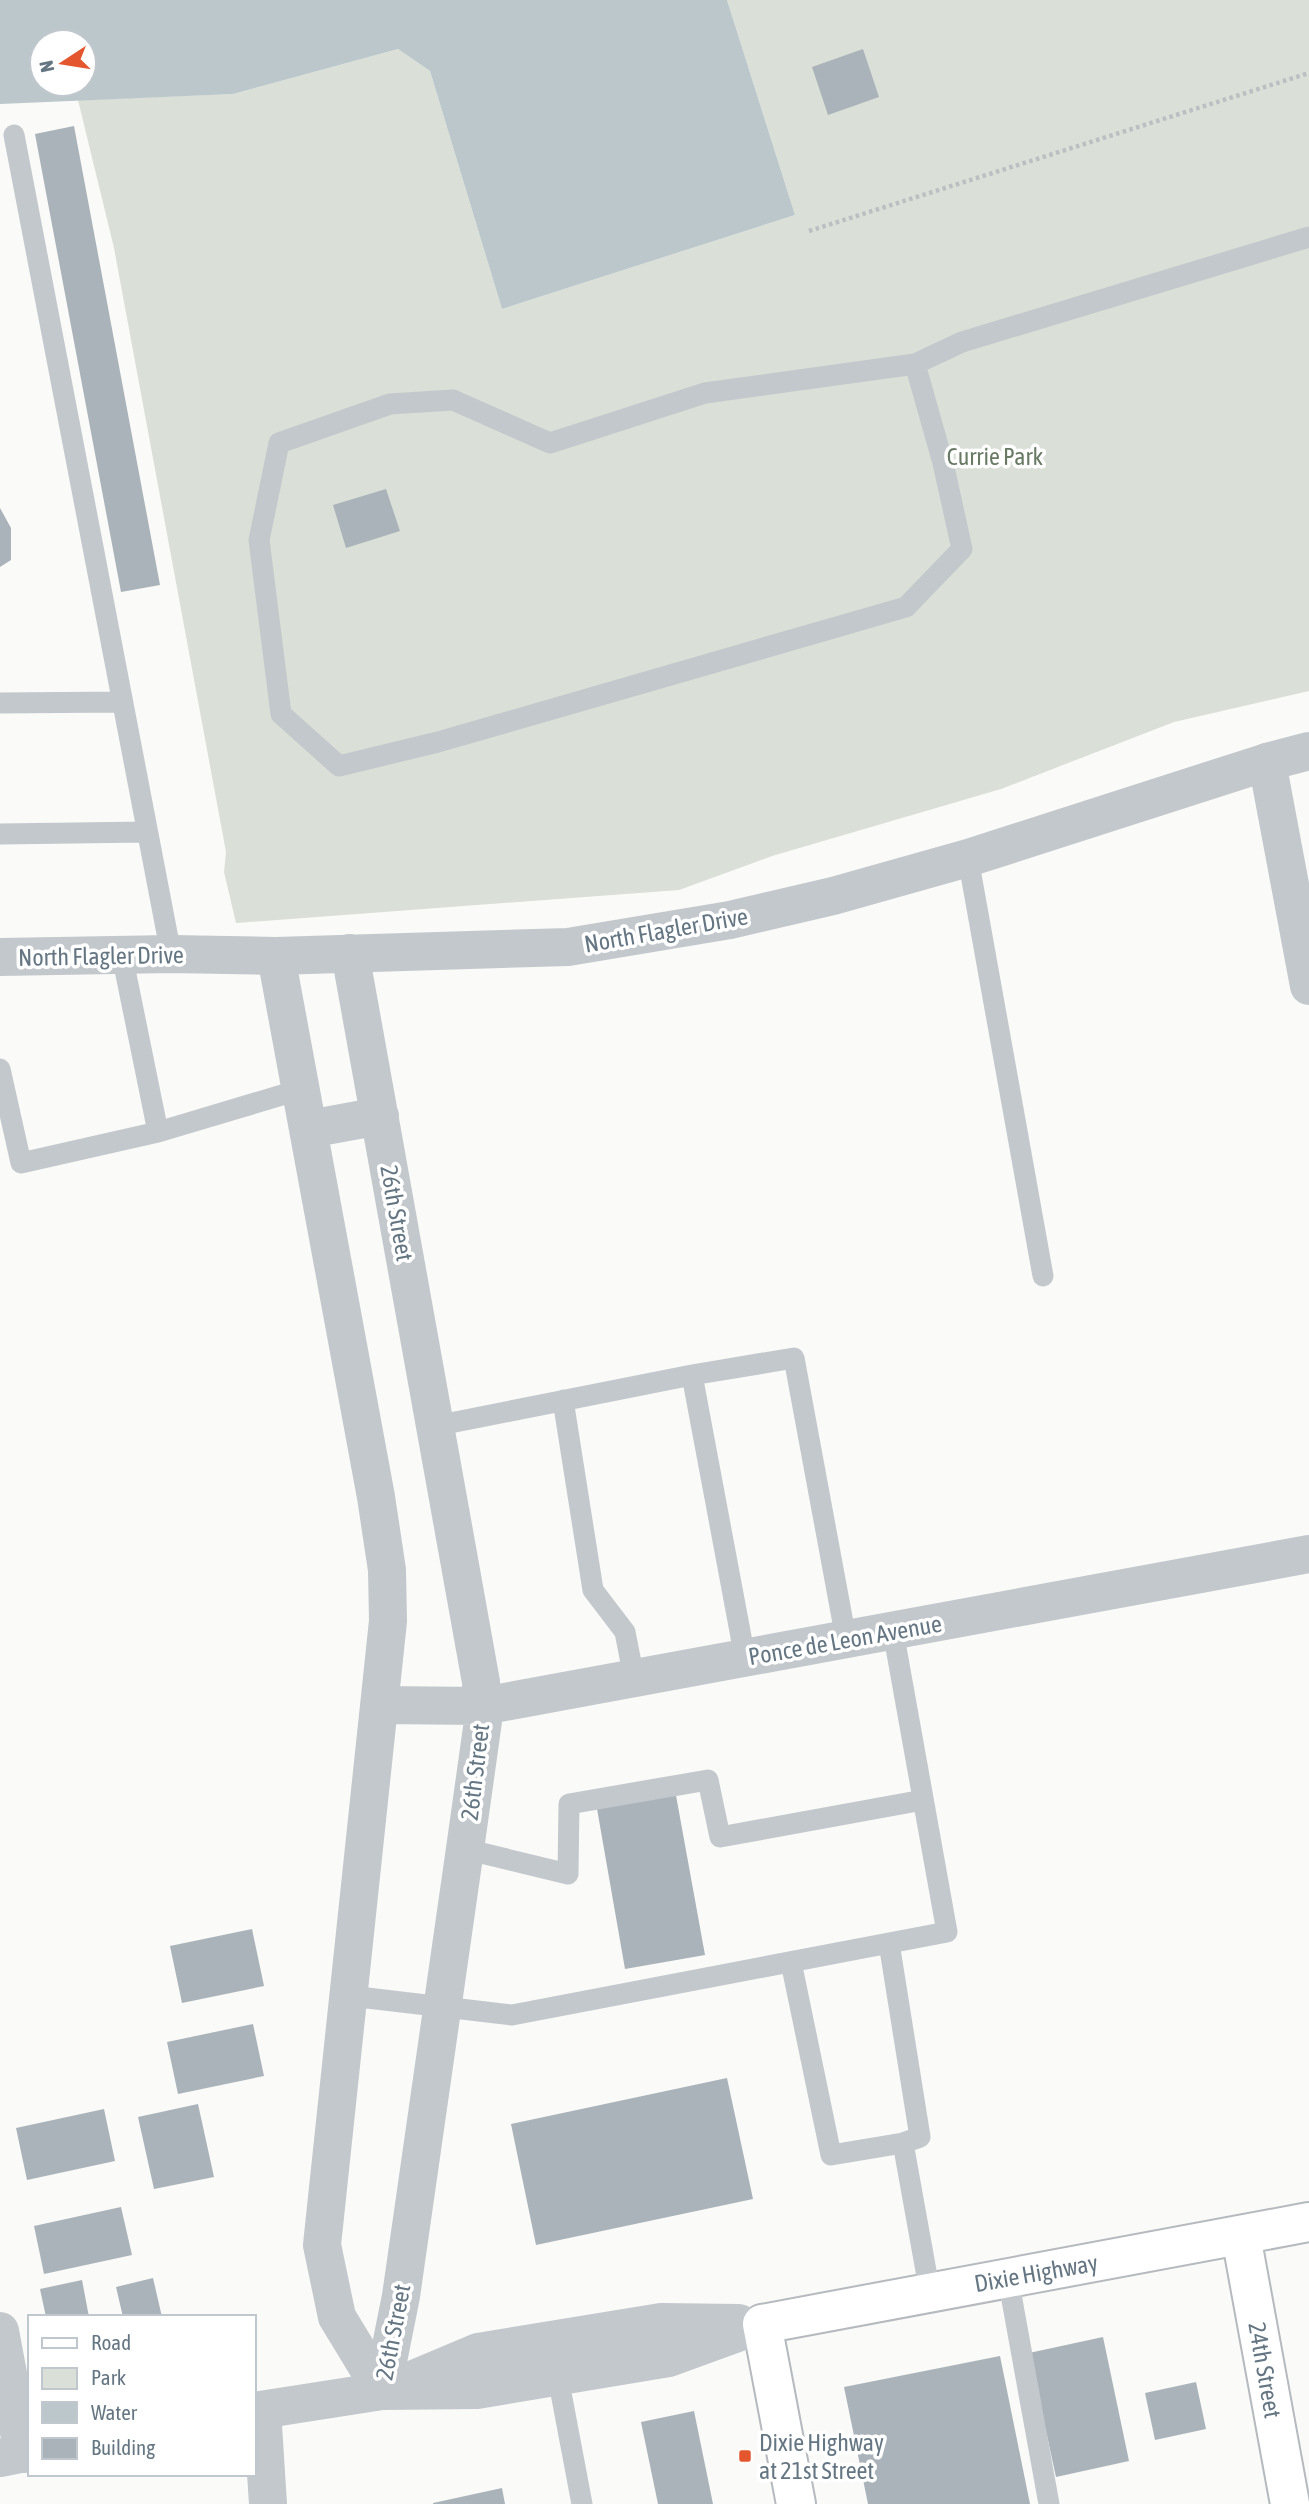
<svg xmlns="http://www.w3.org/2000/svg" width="1309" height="2504" viewBox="0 0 1309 2504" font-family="'Asap Condensed',sans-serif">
  <rect width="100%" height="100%" fill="#fafaf8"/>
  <path fill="#dadfd7" d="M727,0H1309V691L1174,722L1001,789L772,856L679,890L236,923L224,872L226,852L114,248L78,100L233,94L398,49L430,71L502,309L795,215Z"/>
  <path fill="#bbc7cb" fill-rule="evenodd" d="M0,0H727L795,215L502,309L430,71L398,49L233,94L0,104ZM42,42H84V84H42Z"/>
  <path fill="#aab3b9" d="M863,49L879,97L828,115L812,67Z
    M74,126L160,585L121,592L35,134Z
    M386,489L400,531L346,548L333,505Z
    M0,508L11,528V560L0,567Z
    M675,1790L705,1955L625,1969L596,1803Z
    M252,1929L264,1986L182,2003L170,1946Z
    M253,2024L264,2076L178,2094L167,2042Z
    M727,2078L753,2199L536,2245L511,2124Z
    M198,2104L214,2177L154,2189L138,2117Z
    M104,2109L115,2161L27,2180L16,2128Z
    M121,2207L132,2255L44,2274L34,2226Z
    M153,2278L162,2317H123L116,2287Z
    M82,2280L89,2317H46L40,2289Z
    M1103,2337L1129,2461L1056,2477L1029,2353Z
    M1000,2356L1030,2504H868L844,2387Z
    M1196,2382L1206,2429L1155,2440L1145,2393Z
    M694,2411L713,2504H658L641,2422Z
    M502,2488L505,2504H433V2503Z"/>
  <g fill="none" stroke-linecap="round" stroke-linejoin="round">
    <defs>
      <path id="primary" d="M1241,2236L1290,2504
        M796,2504L762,2324L1309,2222"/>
    </defs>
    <use href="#primary" stroke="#b5babe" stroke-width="42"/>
    <path stroke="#bbbfc2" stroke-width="4.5" stroke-dasharray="3.5 3.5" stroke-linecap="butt" d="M809,231L1309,73"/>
    <path stroke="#c3c8cc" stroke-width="21" d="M14,135L171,954
      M915,364L943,463L962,549L906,607L438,742L339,766L281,714L259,540L279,443L390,404L453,400L550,443L705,393L915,364L962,342L1309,237
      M0,703L122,702
      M0,834L147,832
      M968,858L1043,1276
      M0,1069L21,1163L158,1132L122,955
      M158,1132L302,1089
      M692,1375L794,1358L846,1639
      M563,1400L593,1590L625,1632L634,1678
      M435,1426L692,1375L745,1658
      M465,1849L568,1874L569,1804L708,1780L720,1837L923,1800
      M889,1943L920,2137L903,2143
      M791,1962L831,2155L903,2143L930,2293
      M350,1996L512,2015L947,1932L893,1631
      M1008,2278L1049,2504
      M558,2377L582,2504"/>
    <path stroke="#c3c8cc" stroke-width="38" d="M1267,762L1309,986
      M350,953L481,1682L483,1721L465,1849L401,2296L382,2391
      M276,956L376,1497L387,1570L388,1621L322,2245L337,2317L382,2391
      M309,1129L380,1116
      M379,1705L483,1706L1309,1554
      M0,2331L23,2454
      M262,2410L268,2504"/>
    <path stroke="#c3c8cc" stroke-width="38" d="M0,957L171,954L276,956L568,947L730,920L833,896L968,858L1267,762L1309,751
      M402,2384L478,2352L661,2322L739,2323
      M254,2411L382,2391L477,2390L669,2358L762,2324
      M0,2458L30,2452"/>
    <use href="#primary" stroke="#fff" stroke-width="38"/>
  </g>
  <rect fill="#e4572e" stroke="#fff" stroke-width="2.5" x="738" y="2449" width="14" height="14" rx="3.5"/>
  <g text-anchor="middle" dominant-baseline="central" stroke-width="7" stroke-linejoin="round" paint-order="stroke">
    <g font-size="24" fill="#687a64" stroke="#fff">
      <text x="995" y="456">Currie Park</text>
    </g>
    <g font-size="24" fill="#657683" stroke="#fff">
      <text transform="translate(666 930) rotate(-10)">North Flagler Drive</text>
      <text transform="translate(101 956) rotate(-1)">North Flagler Drive</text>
      <text transform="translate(397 1213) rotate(80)">26th Street</text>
      <text transform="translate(845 1640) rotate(-10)">Ponce de Leon Avenue</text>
      <text transform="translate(475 1772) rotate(-83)">26th Street</text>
      <text transform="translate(1036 2273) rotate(-10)">Dixie Highway</text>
      <text transform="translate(393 2332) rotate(-79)">26th Street</text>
      <text transform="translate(1265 2370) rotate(80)">24th Street</text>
    </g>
    <g font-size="24" fill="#657683" stroke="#fff" text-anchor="start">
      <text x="759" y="2442">Dixie Highway<tspan x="759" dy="28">at 21st Street</tspan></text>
    </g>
  </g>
  <rect x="28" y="2315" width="228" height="161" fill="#ffffff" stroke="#c1c8cd" stroke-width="2"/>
  <rect x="42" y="2338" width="35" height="10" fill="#ffffff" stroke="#c1c8cd" stroke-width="2"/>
  <text x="91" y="2350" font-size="21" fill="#657683">Road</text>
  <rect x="42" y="2368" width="35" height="21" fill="#dadfd7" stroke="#c1c8cd" stroke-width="2"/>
  <text x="91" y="2385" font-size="21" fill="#657683">Park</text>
  <rect x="42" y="2402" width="35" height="21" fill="#bbc7cb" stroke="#c1c8cd" stroke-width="2"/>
  <text x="91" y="2420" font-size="21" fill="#657683">Water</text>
  <rect x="42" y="2438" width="35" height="21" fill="#aab3b9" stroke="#c1c8cd" stroke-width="2"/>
  <text x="91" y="2455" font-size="21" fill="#657683">Building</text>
  <g transform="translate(63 63) rotate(258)"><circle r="33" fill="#ffffff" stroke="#c1c8cd" stroke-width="2"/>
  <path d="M0-5L12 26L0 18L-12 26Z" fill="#e4572e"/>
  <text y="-10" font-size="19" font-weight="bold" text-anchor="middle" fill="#657683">N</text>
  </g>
</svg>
